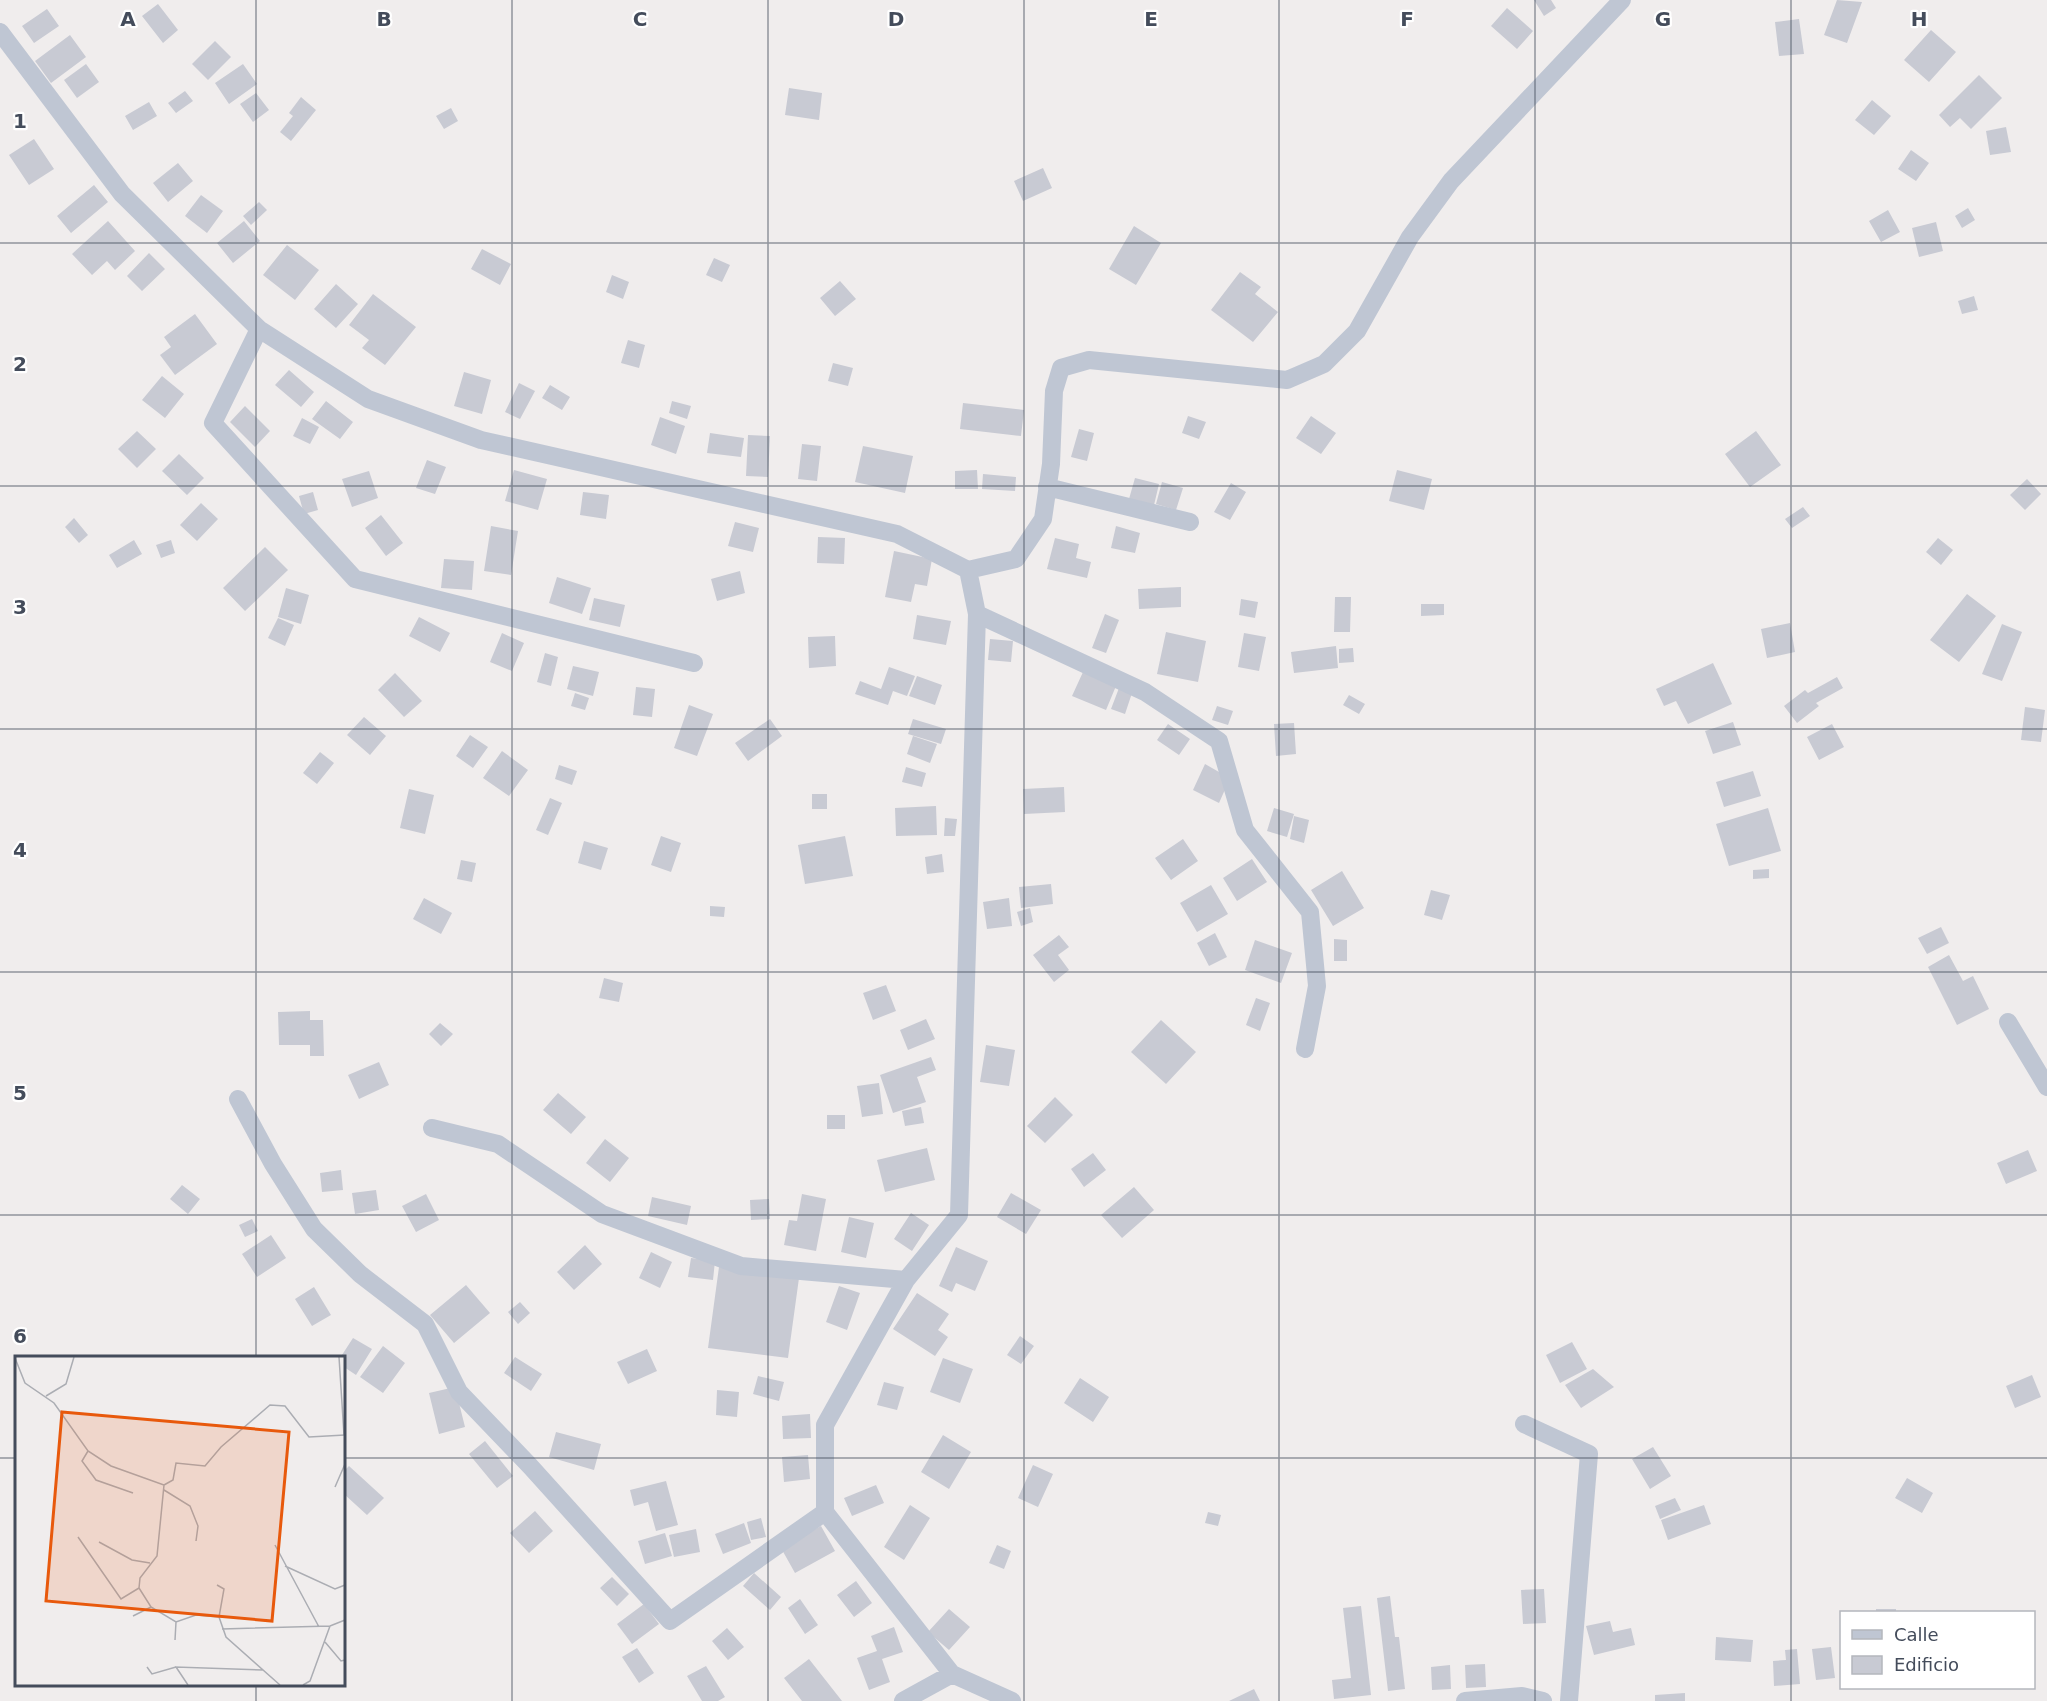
<svg xmlns="http://www.w3.org/2000/svg" width="2047" height="1701" viewBox="0 0 2047 1701" font-family="'DejaVu Sans',sans-serif">
  <rect width="100%" height="100%" fill="#f0eded"/>
  <path fill="#c8cad3" d="M1534,0H1551L1556,8L1544,16Z
    M1837,0L1862,2L1847,43L1824,35Z
    M158,4L178,30L163,43L142,16Z
    M1507,8L1533,31L1517,49L1491,26Z
    M47,9L59,26L34,43L22,26Z
    M1799,19L1804,54L1779,56L1775,22Z
    M1931,30L1956,52L1929,82L1904,60Z
    M70,35L86,57L51,83L35,61Z
    M215,41L231,57L208,80L192,64Z
    M86,64L99,82L77,98L64,80Z
    M243,64L257,84L229,104L215,83Z
    M1979,75L2002,98L1971,129L1960,118L1950,127L1939,115Z
    M789,88L822,93L819,120L785,115Z
    M185,91L193,101L176,113L168,103Z
    M256,93L269,110L253,122L240,104Z
    M301,97L316,110L291,141L280,132L293,116L289,113Z
    M1872,100L1891,116L1874,135L1855,120Z
    M149,102L157,116L133,130L125,116Z
    M451,108L458,121L444,129L436,116Z
    M2006,127L2011,152L1990,155L1986,131Z
    M34,139L54,169L29,185L9,155Z
    M1911,150L1929,163L1916,181L1898,169Z
    M178,163L193,181L168,202L153,183Z
    M1043,168L1052,188L1023,201L1014,181Z
    M94,185L108,202L71,233L57,216Z
    M201,195L223,211L207,233L185,216Z
    M259,202L267,210L251,225L243,216Z
    M1968,208L1975,220L1962,228L1955,216Z
    M1888,210L1900,232L1881,242L1869,221Z
    M108,221L135,251L115,270L107,261L92,275L72,254Z
    M244,221L260,241L233,263L217,243Z
    M1936,222L1943,251L1919,257L1912,228Z
    M1134,226L1161,243L1136,285L1109,269Z
    M287,245L319,270L295,300L263,275Z
    M482,249L511,264L500,285L471,269Z
    M149,253L165,269L142,291L127,276Z
    M714,258L730,265L722,282L706,275Z
    M1240,272L1261,287L1255,294L1278,312L1253,342L1211,310Z
    M612,275L629,282L623,299L606,292Z
    M840,281L856,299L835,316L820,298Z
    M336,284L358,304L336,328L314,309Z
    M373,294L416,327L385,365L362,348L369,340L349,325Z
    M1974,296L1978,310L1962,314L1958,301Z
    M195,314L217,344L175,375L160,355L171,347L164,337Z
    M628,340L645,345L639,368L621,363Z
    M833,363L853,368L848,386L828,381Z
    M289,370L314,392L301,407L275,385Z
    M464,372L491,380L482,414L454,406Z
    M162,376L184,394L165,418L142,400Z
    M519,383L535,391L520,419L505,412Z
    M550,385L570,397L562,410L542,398Z
    M326,401L353,422L340,439L312,419Z
    M672,401L691,406L687,419L669,413Z
    M963,403L1024,410L1021,436L960,429Z
    M245,406L270,431L255,447L230,422Z
    M1188,416L1206,422L1199,439L1182,433Z
    M1311,416L1336,433L1321,454L1296,438Z
    M660,417L685,426L676,454L651,445Z
    M302,418L319,427L310,444L293,436Z
    M1079,429L1094,433L1087,461L1071,457Z
    M137,431L156,449L137,468L118,449Z
    M1756,431L1781,465L1750,487L1725,454Z
    M710,433L744,438L741,457L707,453Z
    M748,435L770,436L768,477L746,476Z
    M802,444L821,446L817,481L798,479Z
    M863,446L913,456L905,493L855,482Z
    M179,454L204,478L187,495L162,471Z
    M427,460L446,467L435,494L416,488Z
    M514,470L547,479L538,510L505,501Z
    M977,470L978,489H955V471Z
    M1397,470L1432,479L1424,510L1389,501Z
    M369,471L378,498L352,507L342,479Z
    M983,474L1016,477L1015,491L982,489Z
    M1135,478L1159,484L1154,505L1129,499Z
    M2027,479L2041,494L2025,510L2010,495Z
    M1162,482L1183,488L1176,510L1156,504Z
    M1231,483L1246,492L1230,520L1214,512Z
    M313,492L318,510L304,514L299,496Z
    M583,492L609,495L606,519L580,515Z
    M201,503L218,519L197,541L180,525Z
    M1803,507L1810,516L1792,528L1785,519Z
    M381,515L403,543L386,556L365,528Z
    M74,518L88,535L79,543L65,527Z
    M735,522L759,528L753,552L728,546Z
    M491,526L518,531L511,575L484,571Z
    M1116,526L1140,533L1135,553L1111,548Z
    M818,537L845,538L844,564L817,563Z
    M1055,538L1079,544L1076,558L1091,562L1087,578L1047,569Z
    M1938,538L1953,550L1941,565L1926,552Z
    M134,540L142,554L117,568L109,555Z
    M171,540L175,553L161,558L156,545Z
    M265,547L288,570L245,611L223,588Z
    M894,551L932,559L927,586L915,584L911,602L885,597Z
    M444,559L474,561L472,590L441,588Z
    M740,571L745,593L717,601L711,579Z
    M557,577L591,588L582,614L549,603Z
    M1181,587V607L1139,609L1138,589Z
    M286,588L309,595L301,624L278,617Z
    M1967,594L1996,616L1959,662L1930,640Z
    M1335,597H1351L1350,632H1334Z
    M594,598L625,605L620,627L589,620Z
    M1241,599L1258,602L1255,618L1239,615Z
    M1421,604H1444V615L1421,616Z
    M1105,614L1119,620L1106,653L1092,648Z
    M917,615L951,621L946,645L913,639Z
    M419,617L450,633L440,652L409,636Z
    M278,618L294,625L285,646L268,638Z
    M1790,623L1795,652L1767,658L1761,629Z
    M2002,624L2022,632L2002,681L1982,674Z
    M1166,632L1206,641L1198,682L1157,674Z
    M502,633L524,643L512,671L490,662Z
    M1244,633L1266,637L1259,671L1238,667Z
    M835,636L836,666L809,668L808,637Z
    M990,639L1013,641L1011,662L988,660Z
    M1336,646L1338,668L1294,673L1291,652Z
    M1353,648L1354,662L1339,663V649Z
    M545,653L558,657L551,686L537,682Z
    M1713,663L1732,704L1688,724L1676,701L1664,706L1656,689Z
    M573,666L599,672L593,696L567,689Z
    M889,667L915,676L907,696L893,691L888,705L855,694L860,681L881,689Z
    M1083,672L1116,686L1106,710L1072,696Z
    M395,673L422,701L404,717L378,690Z
    M917,676L942,685L935,705L909,696Z
    M1837,677L1843,688L1816,703L1819,706L1797,723L1784,706L1805,690L1808,693Z
    M636,687L655,689L652,717L633,715Z
    M1119,688L1132,693L1125,714L1111,709Z
    M575,693L589,698L585,710L571,706Z
    M1349,695L1365,704L1359,714L1343,705Z
    M689,705L713,714L697,756L674,748Z
    M1217,706L1233,711L1228,725L1212,720Z
    M2025,707L2045,710L2041,742L2021,740Z
    M364,717L386,736L370,755L347,735Z
    M770,719L782,736L748,761L735,743Z
    M913,719L946,729L941,744L908,734Z
    M1733,722L1741,745L1713,754L1705,731Z
    M1294,723L1296,754L1276,756L1274,724Z
    M1168,724L1190,739L1179,755L1157,740Z
    M1832,724L1844,747L1819,760L1807,737Z
    M470,735L488,747L473,768L456,756Z
    M913,736L937,744L930,763L907,754Z
    M502,751L528,770L509,796L483,778Z
    M320,752L334,763L317,784L303,773Z
    M1205,764L1219,772L1227,785L1219,803L1193,790Z
    M559,765L577,771L572,785L555,779Z
    M906,767L926,773L922,787L902,782Z
    M1753,771L1761,796L1724,807L1716,782Z
    M1064,787L1065,812L1024,814L1023,789Z
    M409,789L434,795L425,834L400,828Z
    M812,794H827V809H812Z
    M550,798L562,803L548,835L536,830Z
    M936,806L937,835L896,836L895,808Z
    M1274,808L1294,814L1287,837L1267,831Z
    M1768,808L1781,851L1729,866L1716,824Z
    M1294,816L1309,820L1304,843L1290,839Z
    M945,818L957,819L955,836H944Z
    M661,836L681,843L671,872L651,865Z
    M845,836L853,876L805,884L798,845Z
    M1183,839L1198,861L1171,880L1155,858Z
    M584,841L608,848L601,870L578,863Z
    M942,854L944,872L927,874L925,857Z
    M1252,859L1267,882L1237,901L1223,878Z
    M461,860L476,863L472,882L457,879Z
    M1769,869V878L1753,879V870Z
    M1342,871L1364,908L1333,926L1311,890Z
    M1051,884L1053,904L1021,908L1019,887Z
    M1211,885L1228,914L1197,932L1180,903Z
    M1431,890L1450,895L1442,920L1424,915Z
    M424,898L452,913L441,934L413,919Z
    M1009,898L1012,926L987,929L983,902Z
    M710,906L725,907L724,917L710,916Z
    M1030,908L1033,922L1021,926L1017,912Z
    M1941,927L1949,943L1927,954L1918,938Z
    M1215,933L1227,957L1209,966L1197,943Z
    M1059,935L1069,947L1058,955L1069,970L1054,982L1033,955Z
    M1334,939L1347,940V961H1334Z
    M1255,940L1292,953L1281,983L1245,970Z
    M1949,955L1963,981L1973,976L1989,1009L1957,1025L1928,967Z
    M604,978L623,983L619,1002L599,998Z
    M886,985L896,1011L873,1020L863,993Z
    M1256,998L1270,1003L1260,1031L1246,1025Z
    M310,1011V1020H323L324,1056H310V1045H279L278,1012Z
    M926,1019L935,1039L908,1050L900,1030Z
    M1161,1020L1196,1052L1166,1084L1131,1052Z
    M440,1023L453,1034L441,1046L429,1034Z
    M986,1045L1015,1050L1009,1086L980,1082Z
    M931,1057L936,1070L917,1077L926,1102L893,1113L880,1075Z
    M379,1062L389,1085L359,1099L348,1075Z
    M879,1083L883,1114L862,1117L857,1086Z
    M558,1093L586,1117L571,1134L543,1110Z
    M1055,1097L1073,1115L1045,1143L1027,1126Z
    M921,1107L924,1123L905,1126L902,1111Z
    M827,1115H845V1129H827Z
    M605,1139L629,1158L610,1182L586,1163Z
    M927,1148L935,1180L885,1192L877,1160Z
    M2028,1150L2037,1171L2006,1184L1997,1163Z
    M1093,1153L1106,1170L1084,1187L1071,1169Z
    M341,1170L343,1190L322,1192L320,1173Z
    M182,1185L200,1199L188,1214L170,1199Z
    M1134,1187L1154,1210L1122,1238L1101,1215Z
    M376,1190L379,1210L355,1214L352,1193Z
    M1011,1193L1041,1210L1026,1234L997,1217Z
    M426,1194L439,1220L416,1232L402,1206Z
    M802,1194L826,1199L816,1251L784,1245L789,1220L797,1221Z
    M652,1197L691,1206L687,1225L648,1216Z
    M769,1199L770,1219L751,1220L750,1200Z
    M911,1213L929,1225L912,1251L894,1239Z
    M849,1217L874,1223L866,1258L841,1252Z
    M252,1219L258,1231L245,1237L239,1225Z
    M271,1235L286,1258L257,1277L242,1254Z
    M585,1245L602,1264L574,1290L557,1272Z
    M956,1247L988,1261L975,1291L956,1283L952,1292L939,1286Z
    M651,1252L672,1262L660,1288L639,1278Z
    M691,1258L715,1261L713,1280L688,1277Z
    M719,1267L799,1278L788,1358L708,1348Z
    M466,1285L490,1313L454,1343L430,1315Z
    M839,1286L860,1293L847,1330L826,1322Z
    M314,1287L331,1315L312,1326L295,1299Z
    M917,1293L949,1314L938,1330L948,1337L935,1356L893,1329Z
    M520,1302L530,1313L518,1324L508,1312Z
    M1020,1336L1034,1346L1021,1364L1007,1355Z
    M353,1338L372,1349L356,1375L344,1367V1358H340Z
    M1572,1342L1587,1369L1560,1383L1546,1355Z
    M383,1346L405,1363L383,1393L360,1377Z
    M647,1349L657,1371L628,1384L617,1362Z
    M515,1357L542,1374L531,1391L504,1373Z
    M943,1358L973,1369L960,1403L930,1392Z
    M1593,1369L1614,1387L1581,1408L1565,1385Z
    M2032,1375L2041,1397L2015,1408L2006,1386Z
    M758,1376L784,1382L779,1401L753,1394Z
    M1080,1378L1109,1397L1093,1422L1064,1403Z
    M884,1382L904,1387L897,1410L877,1405Z
    M455,1387L465,1427L439,1434L429,1393Z
    M717,1390L739,1392L737,1417L716,1415Z
    M810,1414L811,1438L783,1439L782,1416Z
    M556,1432L601,1444L594,1470L549,1457Z
    M943,1435L971,1452L949,1489L921,1472Z
    M485,1441L513,1476L497,1488L469,1454Z
    M1653,1447L1671,1476L1650,1489L1632,1459Z
    M808,1455L810,1479L784,1482L782,1457Z
    M1033,1465L1053,1474L1038,1507L1018,1498Z
    M349,1466L384,1498L367,1515L344,1494V1471Z
    M1907,1478L1933,1493L1922,1513L1895,1498Z
    M666,1481L678,1525L656,1531L648,1502L634,1506L630,1490Z
    M876,1485L884,1503L852,1516L844,1498Z
    M1675,1498L1681,1510L1660,1519L1655,1506Z
    M910,1505L930,1518L904,1560L884,1547Z
    M1704,1505L1711,1524L1668,1540L1661,1520Z
    M535,1511L553,1531L529,1553L510,1533Z
    M1208,1512L1221,1515L1218,1526L1205,1523Z
    M761,1518L766,1537L751,1540L747,1522Z
    M744,1523L751,1543L723,1554L715,1534Z
    M821,1526L835,1551L795,1573L781,1548Z
    M696,1529L700,1552L674,1557L669,1535Z
    M665,1533L672,1556L645,1564L638,1541Z
    M997,1545L1011,1551L1004,1569L989,1563Z
    M754,1573L781,1597L770,1610L743,1586Z
    M612,1577L629,1594L617,1606L600,1588Z
    M856,1581L872,1603L854,1617L837,1595Z
    M1544,1589L1546,1623L1523,1624L1521,1590Z
    M1390,1596L1395,1637H1399L1405,1689L1388,1691L1377,1598Z
    M800,1599L818,1625L805,1634L788,1608Z
    M644,1604L659,1624L632,1644L617,1624Z
    M1361,1606L1371,1695L1334,1699L1332,1680L1351,1678L1343,1608Z
    M949,1609L970,1627L949,1650L928,1632Z
    M1876,1609H1896V1612H1876Z
    M1610,1621L1613,1632L1631,1628L1635,1645L1594,1655L1586,1626Z
    M894,1627L903,1652L882,1659L890,1682L869,1690L857,1658L877,1651L871,1636Z
    M727,1628L744,1647L728,1660L712,1641Z
    M1716,1637L1753,1640L1751,1662L1715,1660Z
    M1831,1647L1835,1678L1816,1680L1812,1649Z
    M637,1648L654,1673L639,1683L622,1657Z
    M1797,1649L1800,1684L1774,1686L1773,1661L1786,1660L1785,1650Z
    M809,1659L842,1701H802L784,1678Z
    M1485,1664L1486,1687L1466,1688L1465,1665Z
    M1450,1665L1451,1689L1432,1690L1431,1667Z
    M706,1666L725,1697L718,1701H702L687,1676Z
    M1254,1689L1260,1701H1229Z
    M1685,1693V1701H1655V1695Z"/>
  <g fill="none" stroke-linecap="round" stroke-linejoin="round">
    <path stroke="#bfc6d3" stroke-width="18" d="M0,32L122,194L259,329L368,399L481,440L897,534L968,570L977,614L959,1215L906,1280L825,1425V1512L952,1674L1012,1701
      M259,329L213,423L355,579L694,663
      M1047,487L1190,522
      M968,570L1016,559L1043,519L1051,464L1054,391L1061,368L1089,360L1287,380L1324,364L1357,331L1410,237L1451,181L1622,0
      M977,614L1145,692L1219,741L1245,830L1310,912L1317,986L1305,1049
      M2008,1022L2047,1087
      M238,1099L273,1164L314,1229L360,1274L425,1324L459,1392L530,1466L670,1621L825,1512
      M432,1128L498,1144L602,1214L741,1266L906,1280
      M1524,1424L1589,1454L1569,1701
      M903,1701L952,1674
      M1465,1701L1522,1696L1543,1701"/>
  </g>
  <path fill="none" stroke="#444c5b" stroke-width="1.5" stroke-opacity="0.55" d="M256,0V1358M512,0V1701M768,0V1701M1024,0V1701M1279,0V1701M1535,0V1701M1791,0V1701M0,243H2047M0,486H2047M0,729H2047M0,972H2047M0,1215H2047M0,1458H16M344,1458H2047M256,1684V1701"/>
  <g transform="translate(15 1356)">
    <rect width="330" height="330" fill="#f0eded"/>
    <path fill="none" stroke="#abadb3" stroke-width="1.5" d="M324,1L329,79M0,2L10,27L39,47L73,95L96,110L149,129L142,200L125,222L124,232L136,251L161,266L181,259L204,261L211,281L265,329M31,40L51,28L59,1M73,95L67,105L81,124L118,137M149,129L158,124L161,107L190,110L206,91L255,49L270,50L294,81L330,79M320,131L330,108M149,134L175,150L183,170L181,185M63,181L106,243L124,232M84,186L117,204L135,207M260,189L304,271M270,210L320,233L330,229M202,229L209,233L204,261M118,260L136,251M207,273L315,270L330,264M160,284L161,266M310,286L326,305L330,304M132,311L137,318L161,311M173,329L161,311L248,314M288,329L295,325L315,270"/>
    <path fill="#e8590c" fill-opacity="0.15" stroke="#e8590c" stroke-width="3" d="M47,56L274,76L257,265L31,245Z"/>
    <rect width="330" height="330" fill="none" stroke="#444c5b" stroke-width="3"/>
  </g>
  <g font-size="20" text-anchor="middle" font-weight="bold" fill="#444c5b" stroke="#fff" stroke-width="4.5" stroke-linejoin="round" paint-order="stroke">
    <text x="128" y="26">A</text>
    <text x="384" y="26">B</text>
    <text x="640" y="26">C</text>
    <text x="896" y="26">D</text>
    <text x="1151" y="26">E</text>
    <text x="1407" y="26">F</text>
    <text x="1663" y="26">G</text>
    <text x="1919" y="26">H</text>
    <text x="20" y="128">1</text>
    <text x="20" y="371">2</text>
    <text x="20" y="614">3</text>
    <text x="20" y="857">4</text>
    <text x="20" y="1100">5</text>
    <text x="20" y="1343">6</text>
  </g>
  <rect x="1840" y="1611" width="195" height="78" fill="#ffffff" stroke="#b4b7bd" stroke-width="1.5"/>
  <rect x="1852" y="1630" width="30" height="9" fill="#bfc6d3" stroke="#b4b7bd" stroke-width="1.5"/>
  <text x="1894" y="1641" font-size="18" fill="#444c5b">Calle</text>
  <rect x="1852" y="1656" width="30" height="18" fill="#c8cad3" stroke="#b4b7bd" stroke-width="1.5"/>
  <text x="1894" y="1671" font-size="18" fill="#444c5b">Edificio</text>
</svg>
